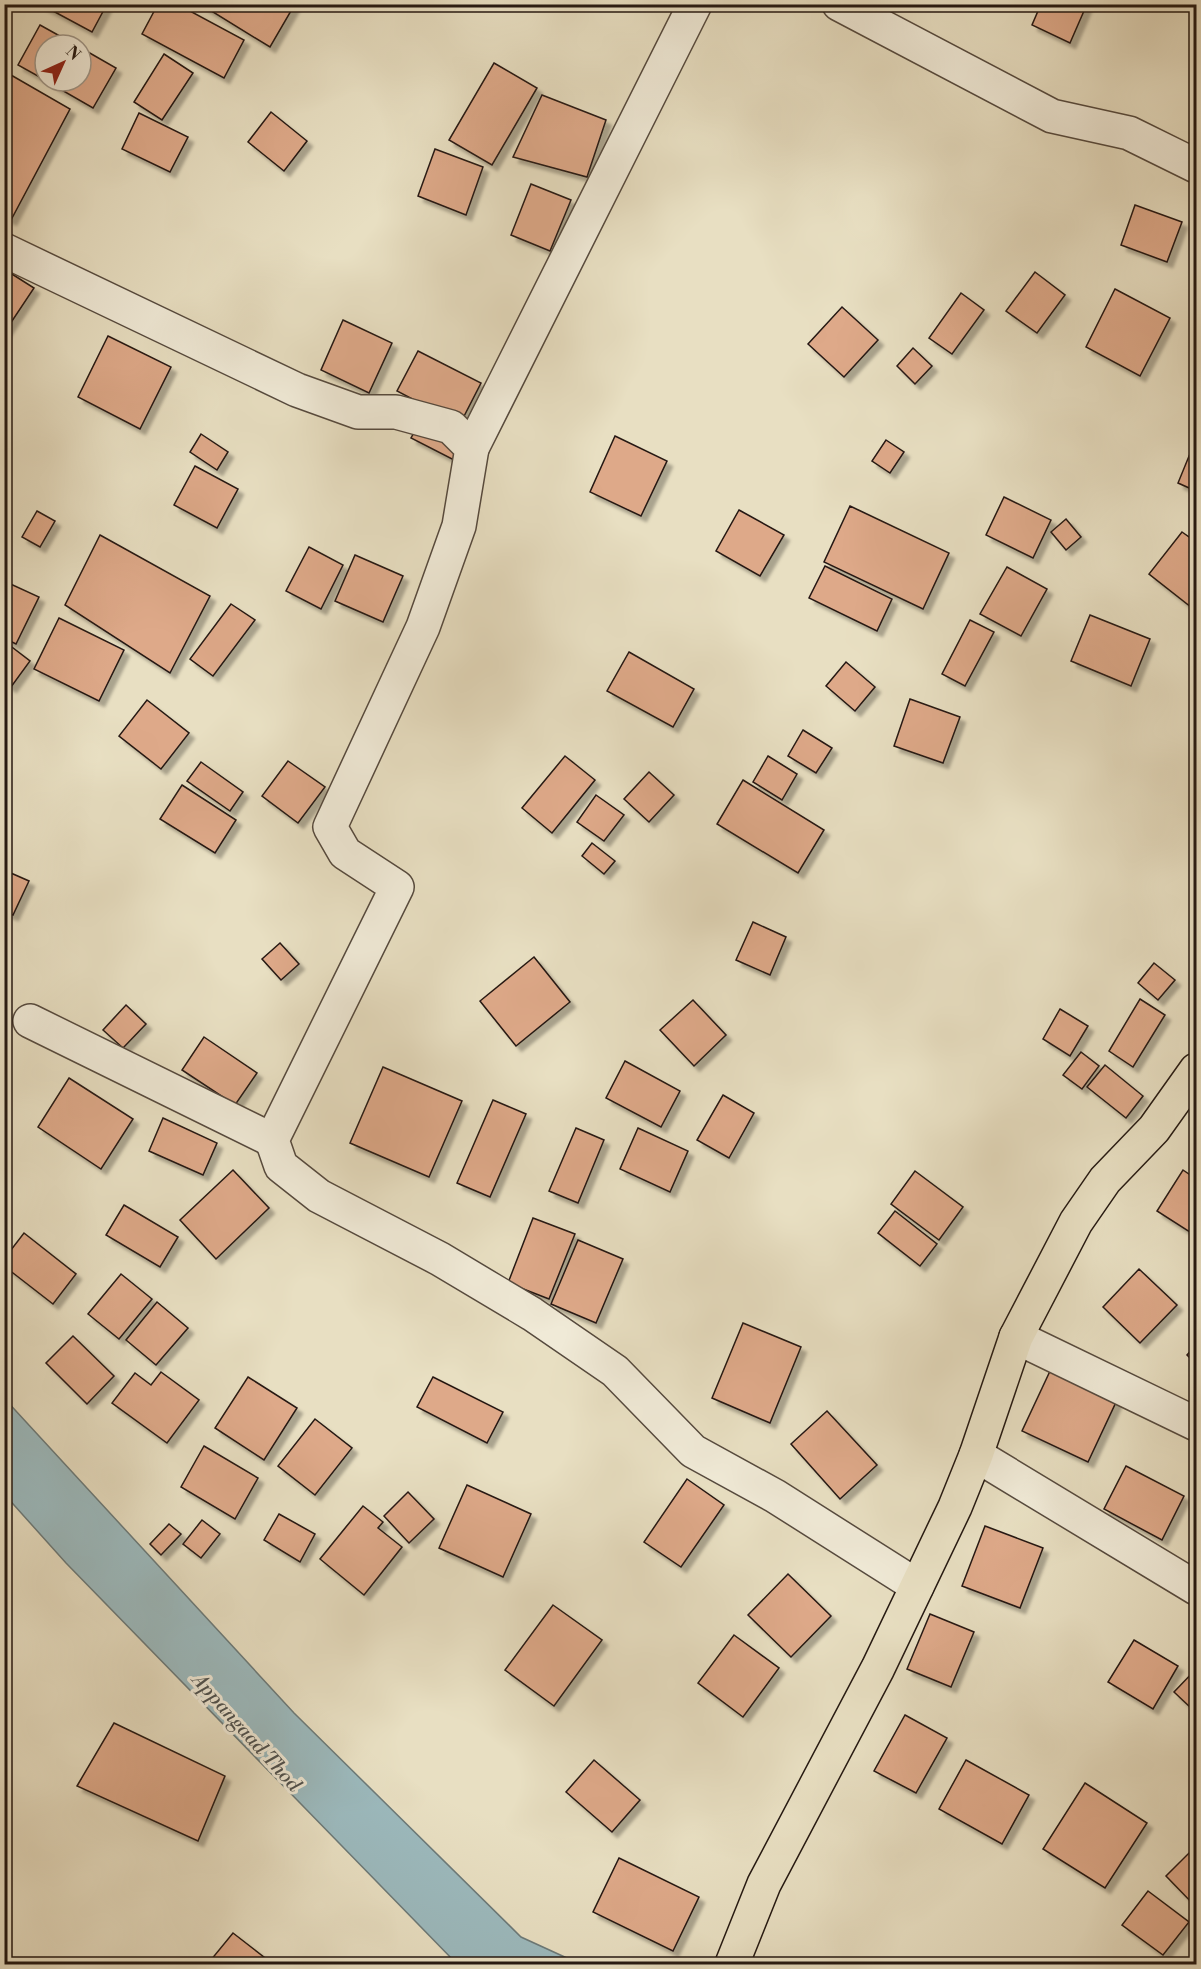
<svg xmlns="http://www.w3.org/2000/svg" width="1201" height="1969" font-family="'Libre Bodoni',serif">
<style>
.water{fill:#9cbabe;stroke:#6c7a79;stroke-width:1.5}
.building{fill:#dea989;stroke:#251912;stroke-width:1.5;filter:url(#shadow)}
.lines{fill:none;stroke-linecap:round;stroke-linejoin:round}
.minor-casing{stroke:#564a3e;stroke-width:36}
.major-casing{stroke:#251912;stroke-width:36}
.minor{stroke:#f0ead7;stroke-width:33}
.major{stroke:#e8dfc2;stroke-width:33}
.labels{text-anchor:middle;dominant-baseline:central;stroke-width:6;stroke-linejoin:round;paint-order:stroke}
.water-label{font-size:20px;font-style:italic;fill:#4f514e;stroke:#f0ead7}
</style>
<defs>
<filter id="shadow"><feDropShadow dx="5.5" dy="5.5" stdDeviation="1.5" flood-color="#0004"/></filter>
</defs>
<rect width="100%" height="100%" fill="#e8dfc2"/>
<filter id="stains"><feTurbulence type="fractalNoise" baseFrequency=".00333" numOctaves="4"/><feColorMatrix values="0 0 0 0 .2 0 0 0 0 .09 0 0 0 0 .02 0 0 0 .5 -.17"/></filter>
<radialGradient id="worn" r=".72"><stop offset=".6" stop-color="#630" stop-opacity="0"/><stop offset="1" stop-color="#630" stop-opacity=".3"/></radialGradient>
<!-- water -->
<polygon class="water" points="4,1398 294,1713 521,1937 580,1964 457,1964 66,1563 5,1495"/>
<!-- building -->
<g class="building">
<polygon points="40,4 107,4 92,32"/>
<polygon points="158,4 177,4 244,40 224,78 142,34"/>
<polygon points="200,4 295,4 270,47"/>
<polygon points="1041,4 1087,4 1070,43 1032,25"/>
<polygon points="40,25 76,45 45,45 45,80 18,65"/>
<polygon points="81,48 116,68 93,108 46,81 81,81"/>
<polygon points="164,54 193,73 162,120 134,102"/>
<polygon points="494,63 537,88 492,165 449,140"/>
<polygon points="4,71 70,109 11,220 4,216"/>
<polygon points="542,95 606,120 587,177 513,157"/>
<polygon points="271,112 307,141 284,171 248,142"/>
<polygon points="139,113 188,137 170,172 122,149"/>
<polygon points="435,149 483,167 466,215 418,196"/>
<polygon points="531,184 571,200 550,251 511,235"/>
<polygon points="1135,205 1182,222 1167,262 1121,245"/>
<polygon points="4,269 34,288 4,333"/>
<polygon points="1035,272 1065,295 1037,333 1006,311"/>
<polygon points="1115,289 1170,318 1140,376 1086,347"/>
<polygon points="961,293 984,310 952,354 929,338"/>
<polygon points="842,307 878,340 844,377 808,344"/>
<polygon points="343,320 392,343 369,393 321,370"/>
<polygon points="108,336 171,367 140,429 78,397"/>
<polygon points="913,348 932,366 915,384 897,366"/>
<polygon points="418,351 481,383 460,424 397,391"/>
<polygon points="420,422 462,442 454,460 411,438"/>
<polygon points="201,434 228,452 217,470 190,452"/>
<polygon points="615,436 667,461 641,516 590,492"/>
<polygon points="1196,439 1196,491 1178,483"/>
<polygon points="886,440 904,452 890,473 872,461"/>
<polygon points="195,466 238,489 217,528 174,505"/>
<polygon points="1004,497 1051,520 1033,558 986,535"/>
<polygon points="850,506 949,553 923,609 824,562"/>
<polygon points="739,510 784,535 760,576 716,551"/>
<polygon points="37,511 55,521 40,547 22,537"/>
<polygon points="1066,519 1081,537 1066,550 1051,532"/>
<polygon points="1182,532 1196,542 1196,611 1149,574"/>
<polygon points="100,535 210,596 170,673 65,605"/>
<polygon points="309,547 343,565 321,609 286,591"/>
<polygon points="355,555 403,576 383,622 335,601"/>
<polygon points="825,566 892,599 877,631 809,598"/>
<polygon points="1007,567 1047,589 1021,636 980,614"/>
<polygon points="4,581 39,597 16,644 4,638"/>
<polygon points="231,604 255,620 213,676 190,659"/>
<polygon points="1090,615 1150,639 1131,686 1071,661"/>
<polygon points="59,618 124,650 99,701 34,669"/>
<polygon points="970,620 994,632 965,686 942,674"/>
<polygon points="4,641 30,661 11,687 4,682"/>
<polygon points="629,652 694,689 673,727 607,691"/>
<polygon points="846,662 875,687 855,711 826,686"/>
<polygon points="910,699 960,717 943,763 894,746"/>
<polygon points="147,700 189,733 161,769 119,736"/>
<polygon points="803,730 832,748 816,773 788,756"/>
<polygon points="565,756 595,780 552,833 522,808"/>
<polygon points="768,756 797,774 782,800 753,782"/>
<polygon points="288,761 325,787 298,823 262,796"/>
<polygon points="201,762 243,792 230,811 187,781"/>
<polygon points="649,772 674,795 649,822 624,799"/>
<polygon points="743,780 824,830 798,873 717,824"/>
<polygon points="182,785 236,820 215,853 160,819"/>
<polygon points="596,795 624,815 604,841 577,822"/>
<polygon points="592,843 615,861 604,874 582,856"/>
<polygon points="4,870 29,881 13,915 4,912"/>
<polygon points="753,922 786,937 770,975 736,960"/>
<polygon points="280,943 299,964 281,980 262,959"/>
<polygon points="534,957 570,1002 516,1046 480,1001"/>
<polygon points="1154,963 1175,980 1158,1000 1138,983"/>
<polygon points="1140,999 1165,1015 1133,1067 1109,1051"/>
<polygon points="693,1000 726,1035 694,1066 660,1030"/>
<polygon points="126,1005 146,1024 123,1048 103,1030"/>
<polygon points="1060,1009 1088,1026 1070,1056 1043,1039"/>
<polygon points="204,1037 257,1073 235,1105 182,1070"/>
<polygon points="1081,1052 1099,1066 1082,1089 1063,1075"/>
<polygon points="625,1061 680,1091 661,1127 606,1098"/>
<polygon points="1105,1065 1143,1096 1126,1118 1087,1087"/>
<polygon points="383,1067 462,1101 429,1177 350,1143"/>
<polygon points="69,1078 133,1119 101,1169 38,1127"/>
<polygon points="723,1095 754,1113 729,1158 697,1140"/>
<polygon points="493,1100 526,1114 490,1197 457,1183"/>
<polygon points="163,1118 217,1143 203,1175 149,1151"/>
<polygon points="576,1128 604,1140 578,1203 549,1191"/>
<polygon points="638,1128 688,1151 670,1192 620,1169"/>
<polygon points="233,1170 269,1208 216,1259 180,1220"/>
<polygon points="1183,1170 1196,1179 1196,1236 1157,1211"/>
<polygon points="915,1171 963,1207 939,1240 891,1204"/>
<polygon points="124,1205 178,1237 160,1267 106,1235"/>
<polygon points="895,1211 937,1244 920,1266 878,1233"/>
<polygon points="533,1218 575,1234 549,1299 508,1283"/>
<polygon points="24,1233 76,1274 53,1304 4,1266 4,1259"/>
<polygon points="578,1240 623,1259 596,1323 551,1304"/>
<polygon points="1139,1269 1177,1305 1140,1343 1103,1307"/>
<polygon points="121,1274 152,1299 119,1339 88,1314"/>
<polygon points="157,1302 188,1328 156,1365 126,1340"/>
<polygon points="743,1323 801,1347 770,1423 712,1398"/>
<polygon points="73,1336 114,1376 87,1404 46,1363"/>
<polygon points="1196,1345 1196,1364 1187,1355"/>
<polygon points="1051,1369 1117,1400 1088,1462 1022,1431"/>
<polygon points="161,1372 199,1400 167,1443 112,1403 135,1373 151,1385"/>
<polygon points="248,1377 297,1408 264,1460 215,1428"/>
<polygon points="433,1377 503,1412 487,1443 417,1407"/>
<polygon points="827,1411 877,1465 840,1499 791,1444"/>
<polygon points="315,1419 352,1448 315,1495 278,1466"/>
<polygon points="204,1446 258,1478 235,1519 181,1487"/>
<polygon points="1126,1466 1184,1496 1162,1540 1104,1509"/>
<polygon points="687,1479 724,1505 681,1567 644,1542"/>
<polygon points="467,1485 531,1514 503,1577 439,1548"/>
<polygon points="408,1492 434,1519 409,1543 384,1516"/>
<polygon points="363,1506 383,1522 378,1528 402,1547 364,1595 320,1559"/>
<polygon points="279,1514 315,1534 300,1562 264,1540"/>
<polygon points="202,1520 220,1534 201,1558 183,1544"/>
<polygon points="169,1524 181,1534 161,1555 150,1544"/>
<polygon points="985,1526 1043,1548 1020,1608 962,1586"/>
<polygon points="788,1574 831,1616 791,1657 748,1615"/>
<polygon points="553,1605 602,1640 554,1706 505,1670"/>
<polygon points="930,1614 974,1632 951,1687 907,1669"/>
<polygon points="734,1635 779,1668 743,1717 698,1683"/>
<polygon points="1134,1640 1178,1666 1153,1709 1108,1682"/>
<polygon points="1196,1669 1196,1702 1191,1708 1174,1692"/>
<polygon points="905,1715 947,1738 916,1793 874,1771"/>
<polygon points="114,1723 225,1776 198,1841 77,1786"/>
<polygon points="594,1760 640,1800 612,1832 566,1792"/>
<polygon points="966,1760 1029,1795 1002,1844 939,1809"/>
<polygon points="1085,1783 1147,1823 1105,1888 1043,1849"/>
<polygon points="1192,1850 1196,1855 1196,1907 1166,1876"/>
<polygon points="619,1858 699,1897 673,1951 593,1912"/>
<polygon points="1148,1891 1189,1922 1163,1955 1122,1925"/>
<polygon points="233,1933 269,1961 266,1964 214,1964 210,1961"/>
</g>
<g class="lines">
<!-- minor casing -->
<g class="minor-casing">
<g id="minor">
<polyline points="839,4 1052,116 1129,133 1196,166"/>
<polyline points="4,250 297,390 358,412 396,412 451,427 472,448 459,526 423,627 330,827 345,853 397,887 272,1140 281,1166 319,1196 440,1259 532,1314 615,1371 693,1451 775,1496 917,1586"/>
<polyline points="472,448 695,4"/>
<polyline points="30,1021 272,1140"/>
<polyline points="1016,1337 1196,1424"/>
<polyline points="976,1455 1196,1588"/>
</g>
</g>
<!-- major casing -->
<g class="major-casing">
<polyline id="major" points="732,1964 764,1884 878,1668 955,1507 976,1455 1016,1337 1076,1222 1105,1180 1154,1129 1196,1070"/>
</g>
<!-- minor -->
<use href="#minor" class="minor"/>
<!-- major -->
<use href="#major" class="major"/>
</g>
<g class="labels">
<!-- water labels -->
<g class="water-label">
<text transform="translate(246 1733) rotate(48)">Appangaad Thod</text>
</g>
</g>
<!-- margin -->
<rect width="1201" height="1969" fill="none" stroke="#e8dfc2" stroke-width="24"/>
<rect x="6" y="6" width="1189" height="1957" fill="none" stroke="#251912" stroke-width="3"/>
<rect x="12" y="12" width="1177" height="1945" fill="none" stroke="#251912" stroke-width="1.5"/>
<!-- north arrow -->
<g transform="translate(63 63) rotate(45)"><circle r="28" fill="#f0ead7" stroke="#9f9688" stroke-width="1.5"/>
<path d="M0-4.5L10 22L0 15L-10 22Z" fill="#8f2418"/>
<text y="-9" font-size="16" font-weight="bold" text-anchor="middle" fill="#251912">N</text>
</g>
<rect width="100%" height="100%" filter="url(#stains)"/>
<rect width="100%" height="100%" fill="url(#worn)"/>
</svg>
